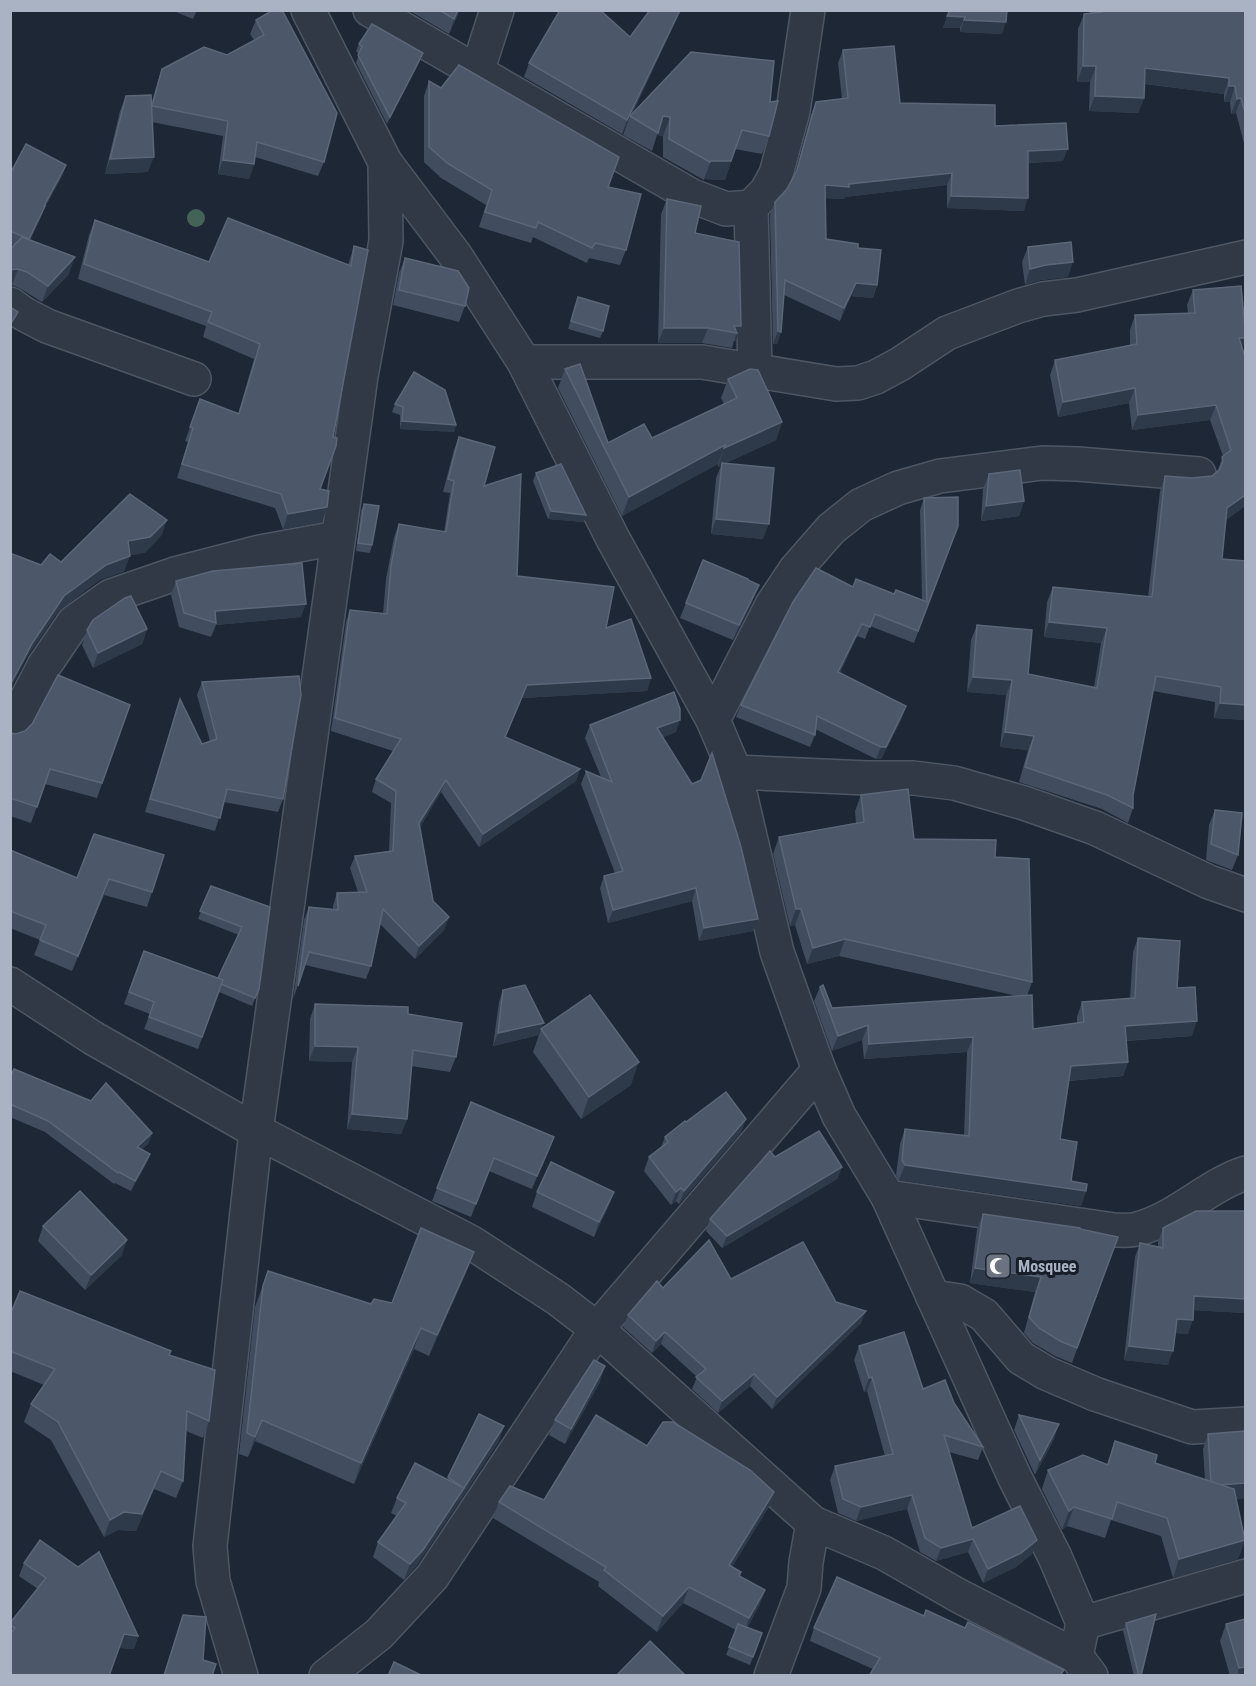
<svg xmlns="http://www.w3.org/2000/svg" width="1256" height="1686" font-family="'Roboto Condensed',sans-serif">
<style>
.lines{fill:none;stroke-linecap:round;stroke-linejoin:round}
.street-casing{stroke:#4e5664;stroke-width:36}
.street{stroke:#313946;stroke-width:33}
.tree{fill:#426355}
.wall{fill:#414d5f}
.shaded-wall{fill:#2e3949}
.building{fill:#4c586a;stroke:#5b6678;stroke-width:1.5}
.labels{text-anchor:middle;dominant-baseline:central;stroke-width:6;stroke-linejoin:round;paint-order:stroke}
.poi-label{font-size:16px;font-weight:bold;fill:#aab3c4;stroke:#171e2a;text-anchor:start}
</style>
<rect width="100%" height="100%" fill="#1d2735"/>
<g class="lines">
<!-- street casing -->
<g class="street-casing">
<g id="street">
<polyline points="308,10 385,162 455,255 524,362 613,539 713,720 735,772 777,952 819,1070 839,1116 888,1197 1015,1478 1055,1557 1083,1623 1076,1656"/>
<polyline points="370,10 692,196 726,209 751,207 766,192 776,174 793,111 808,10"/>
<polyline points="477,72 497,10"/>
<polyline points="751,207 755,371"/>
<polyline points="10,304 24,314 47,326 194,379"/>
<polyline points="524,362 702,362 836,384 858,383 876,377 900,364 947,333 1018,306 1043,299 1077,295 1246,257"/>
<polyline points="713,720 772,605 796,569 831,529 861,505 898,488 940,476 1042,463 1078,464 1199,474"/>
<polyline points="10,731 44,666 74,622 111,596 175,574 260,552 337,538"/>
<polyline points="735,772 867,778 913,778 954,783 1024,803 1095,828 1209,882 1246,895"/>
<polyline points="10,984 93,1038 256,1131 472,1243 558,1299 597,1329 813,1523 884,1553 959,1596 1076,1656 1091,1676"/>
<path d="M888,1197L1114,1230C1121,1230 1130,1231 1137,1229C1175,1220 1208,1185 1246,1173"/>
<polyline points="933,1297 960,1301 984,1315 1021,1358 1046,1373 1095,1394 1192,1427 1246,1424"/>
<polyline points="1083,1623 1246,1576"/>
<polyline points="241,1676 213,1581 210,1546 256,1131 361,376 386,241 385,162"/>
<polyline points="326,1676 379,1634 432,1577 597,1329 819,1070"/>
<polyline points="771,1676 804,1588 806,1562 813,1523"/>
</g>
</g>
<!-- street -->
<use href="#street" class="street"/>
</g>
<!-- trees -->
<circle class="tree" cx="196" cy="218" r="9"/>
<!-- wall -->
<g class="wall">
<polygon points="171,10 197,10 193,19"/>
<polygon points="273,10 324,162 318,176 255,157 254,164 249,179 218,174 223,136 152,122 148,172 105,174 120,111 126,96 151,105 157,84 162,69 227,55 254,40 250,34 256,20"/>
<polygon points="408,10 460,10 449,34"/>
<polygon points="650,10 681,10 631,116 770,102 769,136 762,154 735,149 725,180 704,179 704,180 663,157 663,136 657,135 652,151 623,135 629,119 622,134 524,77 529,63 630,37"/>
<polygon points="950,10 1002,34 960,32 960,28 943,28"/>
<polygon points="1089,10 1245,10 1245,147 1236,113 1231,114 1230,102 1224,102 1224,94 1144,84 1144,98 1138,113 1089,111 1090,82 1077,82 1078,29 1084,14 1090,13"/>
<polygon points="359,44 420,61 387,124 356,63 359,54 356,51"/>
<polygon points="843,50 900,103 995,126 1063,161 1028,163 1024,211 947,208 947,185 845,197 844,199 825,198 826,239 858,248 877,285 873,298 851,296 840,321 784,295 781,332 777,344 773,344 770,215 775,202 787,189 795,174 811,115 816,102 842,99 838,63"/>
<polygon points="429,81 608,187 626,250 620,265 589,258 587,263 533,237 531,243 479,227 486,205 441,178 424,162 424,96"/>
<polygon points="66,165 62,176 44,209 41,217 30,240 69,274 42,302 21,289 12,285 10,286 10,249 14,245 10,244 10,174"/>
<polygon points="667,199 695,233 741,326 736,341 734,341 732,348 702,343 658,343 661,214"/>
<polygon points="95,220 209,262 348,265 354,246 320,489 322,522 283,529 275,508 177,478 188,442 185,441 200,399 238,414 254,359 203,337 206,326 78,279 89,235"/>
<polygon points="1028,247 1068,277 1041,280 1025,285 1022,262"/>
<polygon points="405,258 465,306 459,322 393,305 399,273"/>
<polygon points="1193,290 1242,348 1245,357 1245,506 1226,520 1222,559 1245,561 1245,720 1214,718 1215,702 1153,691 1133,795 1133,808 1128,823 1102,809 1019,782 1028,750 1000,747 1006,695 967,692 971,640 977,625 1028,674 1094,687 1101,643 1044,637 1047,602 1053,587 1148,597 1160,491 1165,476 1192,478 1212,476 1217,472 1223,456 1210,420 1132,430 1129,403 1058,417 1050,375 1055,360 1130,345 1130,330 1135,315 1188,313 1187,305"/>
<polygon points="578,297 603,331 600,338 568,329"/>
<polygon points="565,369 608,443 652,438 724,404 721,398 728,379 782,422 776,440 726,463 763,539 711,534 716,478 721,466 718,467 718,464 622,516 558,388"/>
<polygon points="395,404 456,425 454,432 400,429 400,415 392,412"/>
<polygon points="459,437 484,486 517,576 606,628 651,678 647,691 522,698 505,738 580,769 576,781 479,847 441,792 420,827 433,901 449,917 444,930 415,959 380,924 371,966 366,979 305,965 293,999 304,920 309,907 333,909 333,906 337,893 358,892 350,868 355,856 389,851 391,803 372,792 376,779 393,751 331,731 346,622 350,610 383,614 386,579 394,537 399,524 444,532 450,493 443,492 454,450"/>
<polygon points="536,473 584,522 548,519 533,481"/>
<polygon points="989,474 1024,501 1019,516 981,521 983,489"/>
<polygon points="924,498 958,526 914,643 870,626 865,639 857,636 840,673 902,718 881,759 876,759 815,729 815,735 810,747 736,717 741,705 853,587 922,600 920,510"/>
<polygon points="364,504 372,545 370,553 356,551 361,511"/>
<polygon points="748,580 753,600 733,640 680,618 686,603"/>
<polygon points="176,581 301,617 216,625 211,637 179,627 171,595"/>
<polygon points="147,629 142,644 93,668 82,645 87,630"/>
<polygon points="202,682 283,799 278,812 224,802 215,831 145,812 180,699 202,744 210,741 197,695"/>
<polygon points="130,705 97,798 45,784 31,823 10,816 10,733 16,734"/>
<polygon points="590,725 676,732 663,737 753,931 699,941 692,901 608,923 600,888 604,876 615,873 581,784 586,771 601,777 585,738"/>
<polygon points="861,795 914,839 995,857 1032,982 1027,996 1033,1029 1077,1023 1077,1017 1082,1002 1130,998 1133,952 1138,938 1177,988 1192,1036 1126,1041 1128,1062 1123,1076 1069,1081 1060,1139 1071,1181 1086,1191 1081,1206 899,1180 896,1175 900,1144 905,1129 964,1135 967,1052 864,1059 862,1040 832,1051 814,1001 820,987 832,1008 1017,996 839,956 807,964 795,925 790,926 773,854 779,837 856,823 855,811"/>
<polygon points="1215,810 1238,855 1232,870 1206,860 1209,825"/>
<polygon points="94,834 152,892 147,907 104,895 72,971 34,955 40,940 10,928 10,850 77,878"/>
<polygon points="211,886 270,907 259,989 252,1006 219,992 198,1049 144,1029 150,1014 124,1004 144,951 218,978 239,935 198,919"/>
<polygon points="503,990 542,1029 631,1085 581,1119 533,1052 539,1035 493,1046 499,1002"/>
<polygon points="315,1004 408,1014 456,1057 450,1072 411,1066 407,1119 401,1134 347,1129 352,1062 309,1061 310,1019"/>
<polygon points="10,1078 152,1133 148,1144 142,1149 150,1154 146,1164 131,1191 115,1183 114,1184 45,1132 10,1117"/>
<polygon points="471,1102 554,1137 532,1189 489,1171 471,1217 432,1201"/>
<polygon points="746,1119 741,1132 679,1204 676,1201 671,1205 644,1171 649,1157 661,1147 665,1137 686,1122"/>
<polygon points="775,1157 842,1167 837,1179 722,1248 706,1231 710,1219"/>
<polygon points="537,1192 614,1192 608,1207 594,1237 532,1207"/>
<polygon points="983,1214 1080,1229 1118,1237 1072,1363 1055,1356 1033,1343 1024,1333 1035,1292 970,1283 977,1229"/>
<polygon points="43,1226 122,1255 85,1290 38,1241"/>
<polygon points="1163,1228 1245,1313 1193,1310 1188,1334 1176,1333 1168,1365 1124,1360 1135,1257 1140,1243 1158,1247 1158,1242"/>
<polygon points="474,1252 466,1273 429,1356 414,1349 354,1484 255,1441 248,1457 239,1454 255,1307 268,1271 371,1304 392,1303"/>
<polygon points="731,1279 836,1302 861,1323 772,1409 750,1386 718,1413 692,1389 697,1377 661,1344 652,1353 623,1327 628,1315 663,1288"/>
<polygon points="10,1315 169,1355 209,1421 203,1438 186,1431 183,1481 176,1498 154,1489 136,1531 118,1530 104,1537 51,1440 24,1422 31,1404 44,1385 10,1371"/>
<polygon points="859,1346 923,1389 954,1403 983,1447 978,1460 949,1452 972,1528 1037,1540 1032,1554 1016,1567 983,1583 968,1552 936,1561 920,1552 907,1509 856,1521 838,1513 830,1480 835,1466 885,1456 867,1391 864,1392 854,1360"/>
<polygon points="600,1382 565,1444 549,1435 555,1420"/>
<polygon points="479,1414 499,1441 417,1565 404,1580 373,1557 378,1542 397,1516 391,1513 397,1498 447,1480"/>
<polygon points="1019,1415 1054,1439 1035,1475 1014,1430"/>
<polygon points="1245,1431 1245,1498 1236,1499 1245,1540 1238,1559 1173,1578 1161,1536 1111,1520 1105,1538 1067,1526 1062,1530 1042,1489 1048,1470 1107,1464 1115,1441 1155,1463 1205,1480 1203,1449 1208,1434"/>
<polygon points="647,1446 774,1492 768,1508 732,1567 741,1572 740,1576 765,1590 759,1606 747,1627 762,1633 750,1665 726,1655 736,1630 683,1603 657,1632 598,1586 599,1582 493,1518 499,1502 544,1500"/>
<polygon points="24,1563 138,1636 134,1649 119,1648 10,1676 10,1623 38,1589 19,1576"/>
<polygon points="183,1615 203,1660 212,1676 163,1676"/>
<polygon points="924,1616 965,1628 1064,1670 1062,1676 869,1676 873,1669 810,1641 814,1628"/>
<polygon points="1126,1623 1141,1676 1134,1676 1123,1631"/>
<polygon points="1226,1624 1245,1676 1230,1676 1220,1641"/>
</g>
<!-- shaded-wall -->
<g class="shaded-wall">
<polygon points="458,10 460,10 449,34 454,19"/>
<polygon points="680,10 681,10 622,134 627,120"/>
<polygon points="947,16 965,17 960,28 943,28"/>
<polygon points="964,20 1006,22 1002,34 960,32"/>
<polygon points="423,53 420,61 387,124 390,117"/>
<polygon points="1083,66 1096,66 1090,82 1077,82"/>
<polygon points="1145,68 1229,78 1224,94 1139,83"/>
<polygon points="1229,86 1235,86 1230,102 1224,102"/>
<polygon points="1095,96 1144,98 1138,113 1089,111"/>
<polygon points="1241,98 1236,113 1231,114 1237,99"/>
<polygon points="663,116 670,117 663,136 657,135"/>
<polygon points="1068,149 1063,161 1023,163 1028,151"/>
<polygon points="154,157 148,172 105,174 110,159"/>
<polygon points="223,160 254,164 249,179 218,174"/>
<polygon points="711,161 731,161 725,180 704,179"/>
<polygon points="66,165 62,176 44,209 41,217 25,251 44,206"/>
<polygon points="952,173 947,185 845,197 844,199 820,198 825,185 849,184"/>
<polygon points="951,196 1028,198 1024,211 947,208"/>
<polygon points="75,257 69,274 42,302 48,286"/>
<polygon points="1073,262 1068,277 1041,280 1025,285 1030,269 1046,265"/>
<polygon points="18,269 12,285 10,286 10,270"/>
<polygon points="856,283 877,285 873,298 851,296 840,321 844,308"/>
<polygon points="18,312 10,330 10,325"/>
<polygon points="734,326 741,326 736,341 734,341 737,333"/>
<polygon points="664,328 708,328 702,343 658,343"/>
<polygon points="778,331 781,332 777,344 773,344"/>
<polygon points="1239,338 1245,338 1245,340 1241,352"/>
<polygon points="1135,388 1129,403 1058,417 1063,402"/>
<polygon points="1216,405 1210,420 1132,430 1138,415"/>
<polygon points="402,421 456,425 454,432 400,429"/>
<polygon points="782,422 776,440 722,465 722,463 721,466 718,467 724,448"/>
<polygon points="725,445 718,464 622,516 629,497"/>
<polygon points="1245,495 1245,506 1222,523 1227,508"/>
<polygon points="1024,501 1019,516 981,521 986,506"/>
<polygon points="327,507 322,522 283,529 288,514"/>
<polygon points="551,511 586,515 584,522 548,519"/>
<polygon points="716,519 769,524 763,539 711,534"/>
<polygon points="167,520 162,535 145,553 122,557 128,541"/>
<polygon points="130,556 124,572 100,580 59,611 27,657 10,690 10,685 33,642 64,596 106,565"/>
<polygon points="759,585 753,600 733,640 739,625"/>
<polygon points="306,604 301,617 216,625 215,611"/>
<polygon points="1049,622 1107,628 1101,643 1044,637"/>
<polygon points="862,624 857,636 834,685 838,672"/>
<polygon points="147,629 142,644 93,668 98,653"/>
<polygon points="973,677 1012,680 1006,695 967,692"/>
<polygon points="651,678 647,691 522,698 500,750 527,685"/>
<polygon points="1220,703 1245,705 1245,720 1214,718"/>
<polygon points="906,706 902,718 881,759 876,759 881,747"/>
<polygon points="680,720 676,732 653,741 657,728"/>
<polygon points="1005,732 1034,736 1028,750 1000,747"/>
<polygon points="580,769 576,781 479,847 483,834"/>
<polygon points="446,780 441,792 415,836 419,823"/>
<polygon points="109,879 104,895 72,971 78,956"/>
<polygon points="696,888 692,901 608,923 613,910"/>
<polygon points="796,909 801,909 795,925 790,926"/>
<polygon points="449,917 444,930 415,959 419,946"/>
<polygon points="758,919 753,931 699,941 704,928"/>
<polygon points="845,939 839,956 807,964 813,948"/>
<polygon points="1197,1021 1192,1036 1120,1041 1125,1026"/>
<polygon points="544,1023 539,1035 493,1046 498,1033"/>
<polygon points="868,1025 862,1040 832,1051 838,1036"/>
<polygon points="973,1037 967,1052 864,1059 869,1044"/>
<polygon points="315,1046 358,1047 352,1062 309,1061"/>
<polygon points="639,1062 631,1085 581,1119 589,1097"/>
<polygon points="1128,1062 1123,1076 1065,1081 1071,1066"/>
<polygon points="352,1114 407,1119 401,1134 347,1129"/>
<polygon points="746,1119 741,1132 679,1204 684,1191"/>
<polygon points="152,1133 148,1144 133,1157 137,1147"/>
<polygon points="554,1137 549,1151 532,1189 537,1176"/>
<polygon points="150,1154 146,1164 131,1191 135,1181"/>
<polygon points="905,1165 1086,1191 1081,1206 899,1180"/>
<polygon points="842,1167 837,1179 722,1248 727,1236"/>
<polygon points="681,1188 676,1201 671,1205 676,1192"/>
<polygon points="614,1192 608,1207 594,1237 599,1222"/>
<polygon points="127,1240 122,1255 85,1290 91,1275"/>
<polygon points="474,1252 466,1273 429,1356 437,1335"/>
<polygon points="975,1268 1041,1277 1035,1292 970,1283"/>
<polygon points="1194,1296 1245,1299 1245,1313 1189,1310"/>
<polygon points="866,1311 861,1323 772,1409 777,1397"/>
<polygon points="1177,1319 1193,1320 1188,1334 1172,1333"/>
<polygon points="421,1328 414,1349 354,1484 361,1463"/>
<polygon points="665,1332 661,1344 652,1353 656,1341"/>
<polygon points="1129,1346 1173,1351 1168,1365 1124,1360"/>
<polygon points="605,1366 600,1382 565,1444 571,1429"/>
<polygon points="754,1374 750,1386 718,1413 722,1401"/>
<polygon points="872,1377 867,1391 864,1392 869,1378"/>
<polygon points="262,1420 255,1441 248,1457 255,1437"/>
<polygon points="1059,1424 1054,1439 1035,1475 1040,1460"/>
<polygon points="504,1426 499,1441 459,1503 464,1488"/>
<polygon points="161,1471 154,1489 136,1531 118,1530 104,1537 110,1520"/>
<polygon points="1245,1483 1245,1498 1206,1501 1212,1485"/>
<polygon points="464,1488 458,1504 417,1565 404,1580 410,1564"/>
<polygon points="774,1492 768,1508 723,1582 729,1565"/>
<polygon points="912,1495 907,1509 856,1521 861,1507"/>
<polygon points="1074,1507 1067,1526 1062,1530 1069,1511"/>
<polygon points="973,1539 968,1552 936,1561 941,1548"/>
<polygon points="1037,1540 1032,1554 1016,1567 983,1583 988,1569"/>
<polygon points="1245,1540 1238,1559 1173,1578 1179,1559"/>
<polygon points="689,1587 683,1603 657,1632 663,1616"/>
<polygon points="765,1590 759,1606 744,1635 749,1618"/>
<polygon points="124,1634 138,1636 134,1649 119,1648"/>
<polygon points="1245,1667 1245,1676 1237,1676 1239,1668"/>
</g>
<!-- building -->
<g class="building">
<polygon points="273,10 282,10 337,113 324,162 257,142 254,164 223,160 228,121 152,106 162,69 204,47 227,55 264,35 256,20"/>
<polygon points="439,10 458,10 454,19"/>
<polygon points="560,10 600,10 630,37 650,10 680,10 627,120 529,63"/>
<polygon points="950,10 1007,10 1006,22 964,20 965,17 947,16"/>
<polygon points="1102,10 1245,10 1245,112 1241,98 1237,99 1235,86 1229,86 1229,78 1145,68 1144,98 1095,96 1096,66 1083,66 1084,14 1102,12"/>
<polygon points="372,24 423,53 390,117 358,55 362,47 359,44"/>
<polygon points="894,46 900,103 995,105 995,126 1066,123 1068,149 1028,151 1028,198 951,196 952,173 849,184 849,187 825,185 826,239 858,244 858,248 881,250 877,285 856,283 844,308 785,280 781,332 778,331 775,202 787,189 797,170 816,102 848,98 843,50"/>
<polygon points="691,52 774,61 770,102 778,101 769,136 742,130 731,161 711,161 710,162 669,139 670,117 663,116 658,133 630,116"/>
<polygon points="459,65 619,157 608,187 641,194 626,250 595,243 592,248 538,222 536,228 485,212 492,190 447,163 429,147 429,81 441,88"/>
<polygon points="151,95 154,157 110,159 126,96"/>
<polygon points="26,144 66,165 44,206 45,206 29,239 10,231 10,174"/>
<polygon points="667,199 701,206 695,233 739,242 741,326 734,326 737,333 708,328 664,328"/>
<polygon points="228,218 351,266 354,246 368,250 333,437 337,438 336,446 320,489 329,491 327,507 288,514 281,494 182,464 193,428 190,427 200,399 239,414 260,344 208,322 212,312 84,264 95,220 209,262"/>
<polygon points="22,237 75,257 48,286 27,272 18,269 10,270 10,249"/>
<polygon points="1071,242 1073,262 1046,265 1030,269 1028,247"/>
<polygon points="405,258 458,271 469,288 465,306 399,290"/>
<polygon points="1241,286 1245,328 1245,338 1239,338 1245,357 1245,495 1227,508 1222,559 1245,561 1245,705 1220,703 1221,687 1156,676 1133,795 1133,808 1107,795 1025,767 1034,736 1005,732 1012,680 973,677 977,625 1032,630 1028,674 1097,688 1107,628 1049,622 1053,587 1152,597 1165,476 1192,478 1212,476 1220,469 1223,461 1222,457 1231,450 1216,405 1138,415 1135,388 1063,402 1055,360 1137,344 1135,315 1195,313 1193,290"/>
<polygon points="578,297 609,306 603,331 571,321"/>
<polygon points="10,307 18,312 10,325"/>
<polygon points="580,364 608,443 644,424 652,438 737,398 728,379 750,369 758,370 782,422 724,448 725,445 629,497 565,369"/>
<polygon points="414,372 445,390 456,425 402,421 403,407 395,404"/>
<polygon points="459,437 495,447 484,486 521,474 517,576 614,587 606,628 631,619 651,678 527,685 505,737 580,769 483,834 446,780 419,823 433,901 449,917 419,946 383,909 371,966 309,952 298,986 309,907 338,910 337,893 367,892 355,856 393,851 396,791 376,779 401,739 335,718 350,610 387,614 391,566 399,524 446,532 454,481 448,479"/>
<polygon points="722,463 774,468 769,524 716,519"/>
<polygon points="561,464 586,515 551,511 536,473"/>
<polygon points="1020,470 1024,501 986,506 989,474"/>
<polygon points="130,494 167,520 150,537 128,541 130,556 106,565 64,596 33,642 10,685 10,553 41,565 50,554 61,562"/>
<polygon points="958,497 958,526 918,631 875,614 870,627 862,624 838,672 906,706 886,747 881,747 817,716 815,735 741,705 793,602 816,568 853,587 856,579 894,594 896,590 927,602 924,498"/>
<polygon points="364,504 379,506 372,545 358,543"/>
<polygon points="703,560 748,579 748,580 759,585 739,625 686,603"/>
<polygon points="302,563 306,604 215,611 216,623 184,613 176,581 213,571"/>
<polygon points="131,596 147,629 98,653 87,630 93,620 125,598"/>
<polygon points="58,675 130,705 102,783 50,769 37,807 10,798 10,733 16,734 25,731 32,724"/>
<polygon points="299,676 301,695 283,799 227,789 220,818 150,799 180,699 202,744 217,739 202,682"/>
<polygon points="674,692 680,709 680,720 657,728 692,784 701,780 712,753 741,847 758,919 704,928 696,888 613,910 604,876 623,871 586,771 612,782 590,725"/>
<polygon points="908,789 914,839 996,840 995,857 1029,859 1032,982 845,939 813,948 801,909 796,909 779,837 864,822 861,795"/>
<polygon points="1215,810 1242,813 1238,855 1211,844"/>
<polygon points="94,834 164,855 152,892 109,879 78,956 40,940 46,925 10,911 10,850 77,878"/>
<polygon points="211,886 270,907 259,989 255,998 221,984 223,980 218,978 242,927 200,911"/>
<polygon points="1138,938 1180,941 1177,988 1195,987 1197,1021 1125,1026 1128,1062 1071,1066 1060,1139 1077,1142 1071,1181 1087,1184 1086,1191 905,1165 902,1160 905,1129 969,1136 973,1037 869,1044 868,1025 838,1036 820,987 823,985 832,1008 1032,995 1033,1029 1084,1022 1082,1002 1135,998"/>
<polygon points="144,951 223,980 202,1037 149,1017 154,1002 129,992"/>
<polygon points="525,985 544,1023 498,1033 503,990"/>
<polygon points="590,995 639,1062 589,1097 541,1029"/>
<polygon points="315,1004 408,1007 408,1014 462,1023 456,1057 413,1050 407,1119 352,1114 358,1047 315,1046"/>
<polygon points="14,1069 91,1101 106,1083 152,1133 137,1147 150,1154 135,1181 119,1172 118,1173 48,1121 10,1104 10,1078"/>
<polygon points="726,1092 746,1119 684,1191 681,1188 676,1192 649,1157 668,1142 665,1137 685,1121 686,1122"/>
<polygon points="471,1102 554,1137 537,1176 494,1158 476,1204 437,1188"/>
<polygon points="819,1131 842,1167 727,1236 710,1219 770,1151 775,1157"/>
<polygon points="551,1162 614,1192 599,1222 537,1192"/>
<polygon points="80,1191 127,1240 91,1275 43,1226"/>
<polygon points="1196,1211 1245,1211 1245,1299 1194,1296 1193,1320 1177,1319 1173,1351 1129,1346 1140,1243 1163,1248 1163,1228"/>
<polygon points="983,1214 1080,1228 1080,1229 1118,1237 1077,1348 1060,1341 1039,1328 1029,1317 1041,1277 975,1268"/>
<polygon points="421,1228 474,1252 437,1335 421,1328 361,1463 262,1420 255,1437 247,1433 263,1286 268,1271 371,1304 374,1299 392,1303"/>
<polygon points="709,1240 731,1279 803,1242 836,1302 866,1311 777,1397 754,1374 722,1401 696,1377 706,1369 665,1332 656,1341 628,1315 657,1281 663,1288"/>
<polygon points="20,1291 171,1351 169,1355 215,1370 209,1421 187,1411 183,1481 161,1471 142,1514 124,1512 110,1520 58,1422 31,1404 55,1369 10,1351 10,1315"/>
<polygon points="904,1332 923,1389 945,1380 954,1403 983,1447 944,1435 972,1528 1020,1506 1037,1540 1021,1553 988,1569 973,1539 941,1548 925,1538 912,1495 861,1507 843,1499 835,1466 893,1454 872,1377 869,1378 859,1346"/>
<polygon points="594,1360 605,1366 571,1429 555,1420"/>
<polygon points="479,1414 504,1426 464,1488 448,1477"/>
<polygon points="596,1415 647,1446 663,1422 673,1422 750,1470 774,1492 729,1565 741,1572 739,1576 765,1590 749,1618 689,1587 663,1616 604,1570 606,1567 499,1502 510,1486 544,1500"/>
<polygon points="1019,1415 1059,1424 1040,1460"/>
<polygon points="1245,1431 1245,1483 1220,1485 1211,1482 1208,1434"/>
<polygon points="1115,1441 1157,1455 1155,1463 1234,1489 1245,1540 1179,1559 1167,1518 1117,1502 1112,1519 1074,1507 1069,1511 1048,1470 1083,1455 1108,1465"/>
<polygon points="415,1463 464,1488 423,1550 410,1564 378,1542 406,1503 397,1498"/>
<polygon points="40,1540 78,1567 99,1552 138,1636 124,1634 109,1676 10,1676 10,1634 15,1628 10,1625 10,1623 46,1578 24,1563"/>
<polygon points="837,1577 924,1616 926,1610 965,1628 968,1622 1064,1670 1059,1676 869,1676 880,1658 814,1628"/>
<polygon points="1156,1614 1141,1676 1139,1676 1126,1623"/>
<polygon points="183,1615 206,1617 203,1660 216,1664 212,1676 164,1676"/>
<polygon points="1245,1619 1245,1667 1239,1668 1226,1624"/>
<polygon points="738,1624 762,1633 753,1657 729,1647"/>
<polygon points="650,1641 686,1676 616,1676"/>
<polygon points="394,1662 423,1676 388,1676"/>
</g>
<!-- icons -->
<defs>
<g id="mosque-square" transform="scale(1.35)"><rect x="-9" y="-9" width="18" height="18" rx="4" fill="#6b7280" stroke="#171e2a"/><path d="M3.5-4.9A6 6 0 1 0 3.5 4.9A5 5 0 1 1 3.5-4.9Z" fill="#fff"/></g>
</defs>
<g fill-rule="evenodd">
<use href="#mosque-square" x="998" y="1266"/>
</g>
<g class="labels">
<!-- poi labels -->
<g class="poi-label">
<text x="1018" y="1266">Mosquee</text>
</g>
</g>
<!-- border -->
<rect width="1256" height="1686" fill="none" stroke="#aab3c4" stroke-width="24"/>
</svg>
